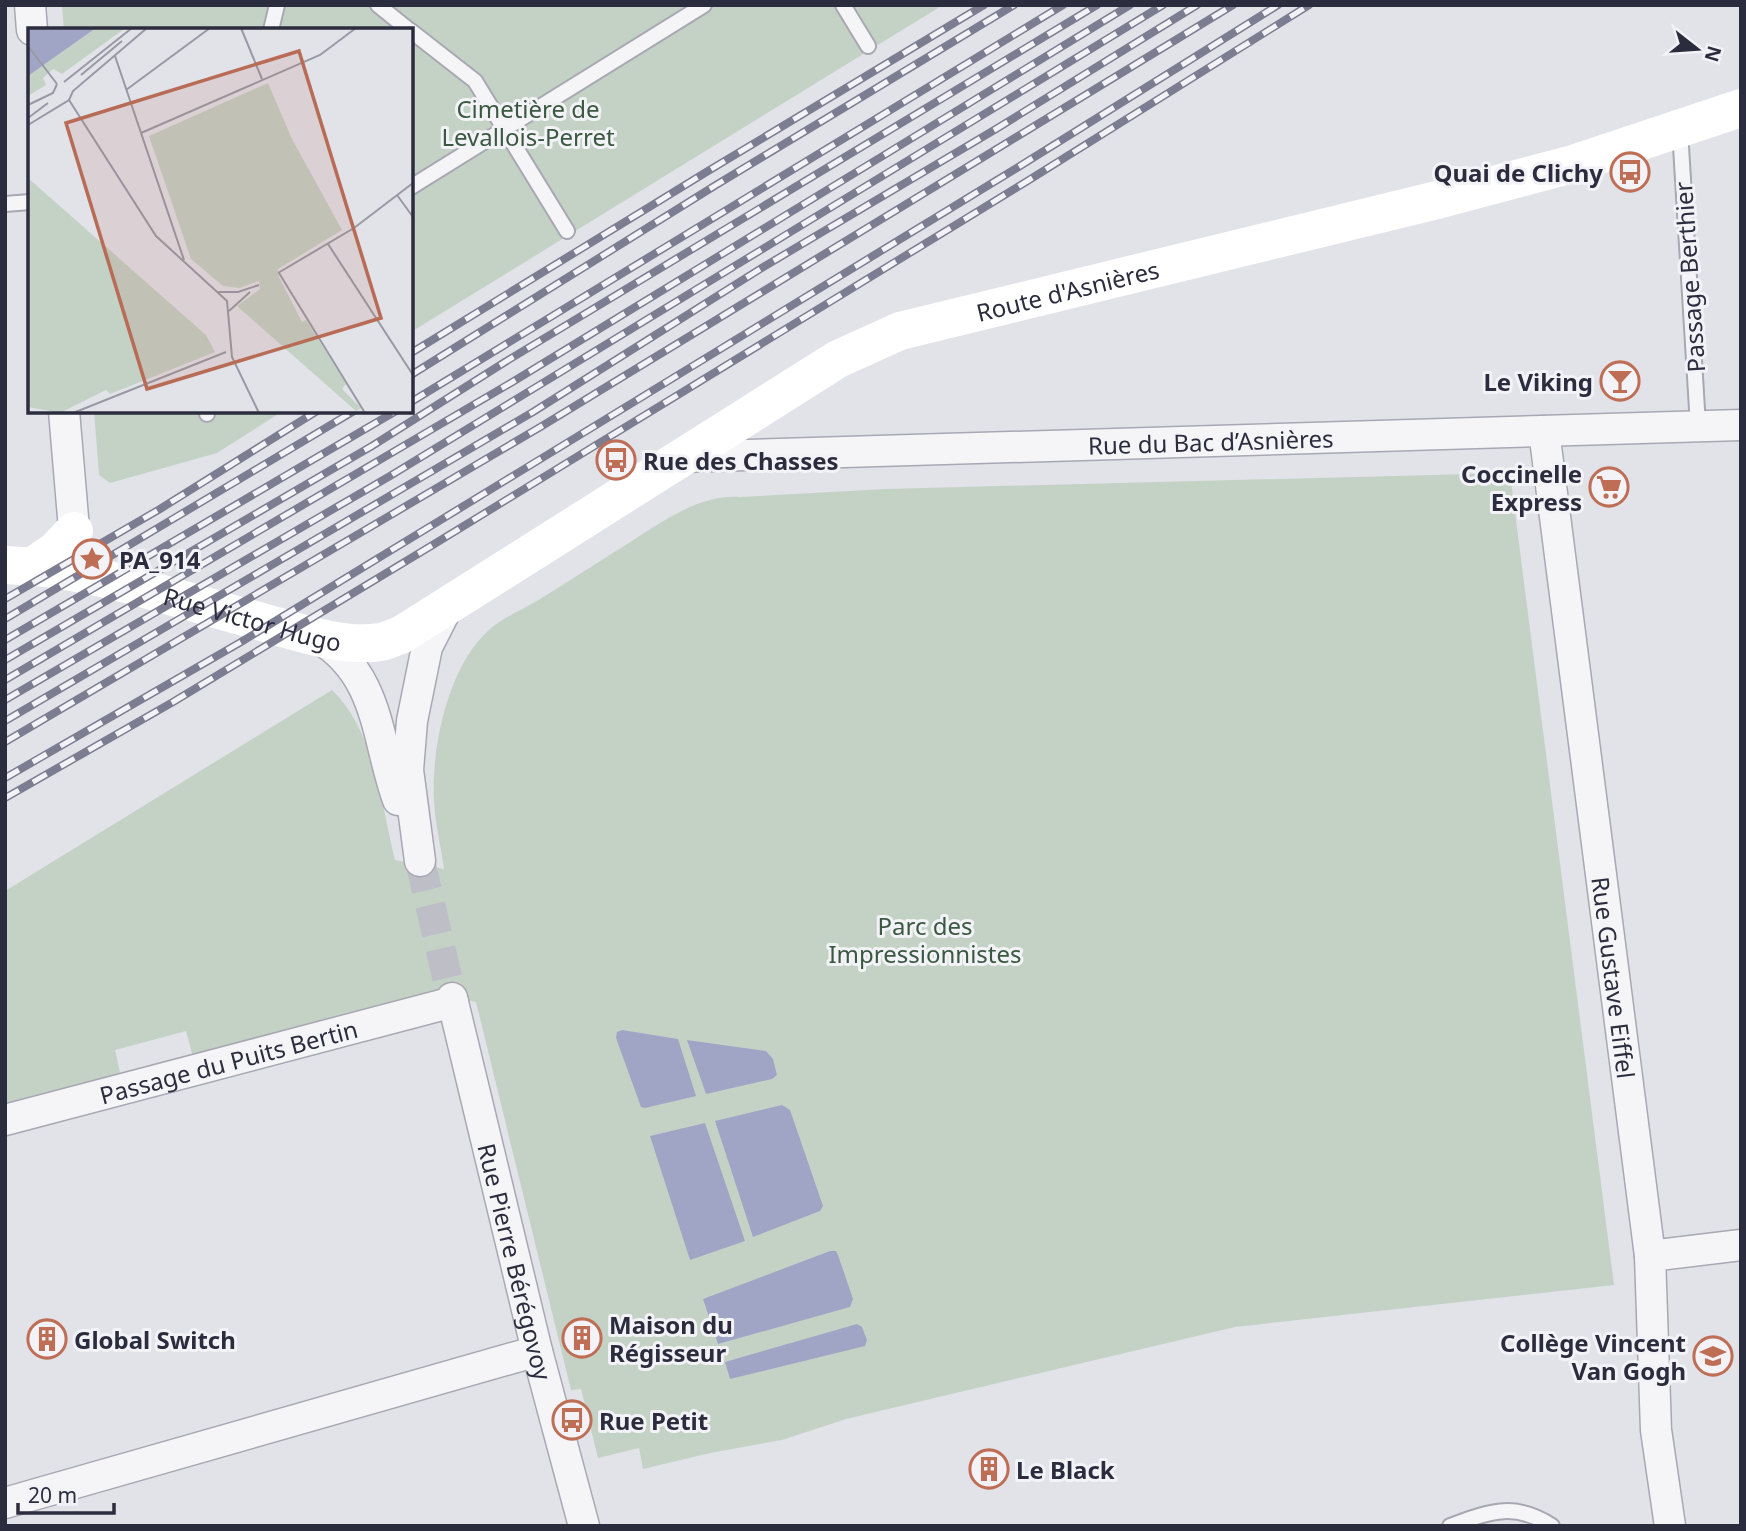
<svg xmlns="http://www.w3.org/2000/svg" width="1746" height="1531" font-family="'Noto Sans',sans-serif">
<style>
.green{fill:#c4d2c6}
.water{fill:#a1a5c5}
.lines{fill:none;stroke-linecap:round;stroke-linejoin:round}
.minor-tunnel{stroke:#bebec7;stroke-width:30;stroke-dasharray:30 15;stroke-linecap:butt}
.service-casing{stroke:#a8a8b3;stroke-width:18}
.minor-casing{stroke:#a8a8b3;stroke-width:33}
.service{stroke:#f5f5f8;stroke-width:14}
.minor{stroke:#f5f5f8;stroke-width:30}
.secondary{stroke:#fff;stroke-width:38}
.rail-casing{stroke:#7d7d91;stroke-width:8}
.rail{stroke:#f2f2f7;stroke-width:5;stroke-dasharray:16;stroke-linecap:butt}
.labels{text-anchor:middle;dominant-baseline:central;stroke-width:6;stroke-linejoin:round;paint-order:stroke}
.park-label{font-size:24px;fill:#3b5941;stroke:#f2f2f7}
.poi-label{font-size:24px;font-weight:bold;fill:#2c2c3f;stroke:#f2f2f7;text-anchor:start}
.street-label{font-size:24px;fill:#2c2c3f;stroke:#f2f2f7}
.inset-road{fill:none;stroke:#9999a5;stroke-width:2}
.view{fill:#b86b55;fill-opacity:0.15;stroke:#b86b55;stroke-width:3.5}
.inset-edge{fill:none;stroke:#2c2c3f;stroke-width:3.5}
</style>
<rect width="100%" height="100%" fill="#e2e2e9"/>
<!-- green -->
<g class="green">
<polygon points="62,5 943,5 411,332 411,30 64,30"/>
<polygon points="94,411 283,411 217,453 110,483 99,475"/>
<path d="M1510,473L1614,1285L1235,1327L846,1419L782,1440L710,1453L643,1469L639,1448L598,1458L581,1389L571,1390L476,1002L428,993L193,1057L186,1031L115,1050L121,1077L5,1109V891L332,690C375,731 381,804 395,860L444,869C441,846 435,824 434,801C431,748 448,665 490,629C503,618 521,610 535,602C563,585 589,568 616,551C654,528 695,494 740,497L886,489Z"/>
</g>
<!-- water -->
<g class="water">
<polygon points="622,1030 678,1039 696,1096 645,1108 641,1107 616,1038 617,1032"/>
<polygon points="687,1040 766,1051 773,1059 777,1075 772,1079 706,1094"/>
<polygon points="782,1105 790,1110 823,1206 820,1211 753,1237 715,1121"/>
<polygon points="705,1123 745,1241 690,1260 650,1136"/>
<polygon points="830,1251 836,1251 838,1255 853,1299 850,1307 718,1344 703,1299"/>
<polygon points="857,1324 862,1327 867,1340 865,1346 730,1379 725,1362"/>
</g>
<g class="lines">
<!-- minor-tunnel -->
<polyline class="minor-tunnel" points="420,861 452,998"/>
<!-- service casing -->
<g class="service-casing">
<g id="service">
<polyline points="378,5 409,30"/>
<polyline points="843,5 868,46"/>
<polyline points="271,30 277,5"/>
<polyline points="411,31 475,81 567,231"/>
<polyline points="1680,130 1698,426"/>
<polyline points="411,187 704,5"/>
<polyline points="5,204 30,202"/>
<polyline points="207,411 207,414"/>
<path d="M1450,1526C1489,1512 1514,1501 1552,1526"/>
</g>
</g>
<!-- minor casing -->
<g class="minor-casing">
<g id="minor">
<polyline points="30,5 32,30"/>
<polyline points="64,411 75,541"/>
<path id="s1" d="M1544,431L1650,1256L1656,1430L1670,1526"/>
<path id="s2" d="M681,457L1741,425"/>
<path d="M317,637C380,674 376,739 398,800"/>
<polyline points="420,861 408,770 412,721 427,647 449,604"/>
<path id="s3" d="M452,998L537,1351L584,1526"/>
<path id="s4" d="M5,1120L453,1002"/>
<polyline points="1650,1256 1741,1245"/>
<polyline points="5,1503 537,1351"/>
</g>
</g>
<!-- service -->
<use href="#service" class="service"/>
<!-- minor -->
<use href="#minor" class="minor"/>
<!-- secondary -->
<g class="secondary">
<path id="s5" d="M5,565C87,567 166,596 244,617C284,627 339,649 380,642C387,641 394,637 401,635L838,359L900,331L1437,200L1573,164L1741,108"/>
<polyline points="34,565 55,551 74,531"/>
</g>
<!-- rail casing -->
<g class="rail-casing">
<g id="rail">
<polyline points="411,353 708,171 984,5"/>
<polyline points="411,375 716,185 1014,5"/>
<polyline points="411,402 1063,5"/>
<polyline points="5,599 160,509 317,411"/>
<polyline points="5,619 354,411"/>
<polyline points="5,640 396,411"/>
<polyline points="5,660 372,446 505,362 1097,5"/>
<polyline points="5,680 514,381 1130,5"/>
<polyline points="5,700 390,476 1163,5"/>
<polyline points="5,721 533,412 765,266 996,129 1197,5"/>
<polyline points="5,742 542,426 1233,5"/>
<polyline points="5,778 241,642 1020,166 1278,5"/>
<polyline points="5,798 173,702 431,546 1029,180 1309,5"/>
</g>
</g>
<!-- rail -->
<use href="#rail" class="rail"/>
</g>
<!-- icons -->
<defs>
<g id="bus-ring" transform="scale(2.0125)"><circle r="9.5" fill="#f2f2f7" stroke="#bf6e56" stroke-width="1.5"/><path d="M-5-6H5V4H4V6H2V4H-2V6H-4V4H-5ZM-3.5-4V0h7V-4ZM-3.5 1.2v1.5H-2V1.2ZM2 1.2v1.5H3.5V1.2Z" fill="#bf6e56"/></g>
<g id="bar-ring" transform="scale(2.0125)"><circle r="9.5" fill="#f2f2f7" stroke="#bf6e56" stroke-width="1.5"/><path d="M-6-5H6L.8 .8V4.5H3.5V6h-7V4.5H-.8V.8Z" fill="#bf6e56"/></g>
<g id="supermarket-ring" transform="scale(2.0125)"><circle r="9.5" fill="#f2f2f7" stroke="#bf6e56" stroke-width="1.5"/><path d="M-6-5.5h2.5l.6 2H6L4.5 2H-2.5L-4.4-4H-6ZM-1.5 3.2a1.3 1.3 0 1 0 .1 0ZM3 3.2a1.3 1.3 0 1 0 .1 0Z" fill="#bf6e56"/></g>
<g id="sight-ring" transform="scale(2.0125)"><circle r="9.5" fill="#f2f2f7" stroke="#bf6e56" stroke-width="1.5"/><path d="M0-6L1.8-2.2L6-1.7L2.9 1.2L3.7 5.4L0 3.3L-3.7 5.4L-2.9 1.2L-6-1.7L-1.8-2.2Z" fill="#bf6e56"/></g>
<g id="building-ring" transform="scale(2.0125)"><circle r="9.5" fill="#f2f2f7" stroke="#bf6e56" stroke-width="1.5"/><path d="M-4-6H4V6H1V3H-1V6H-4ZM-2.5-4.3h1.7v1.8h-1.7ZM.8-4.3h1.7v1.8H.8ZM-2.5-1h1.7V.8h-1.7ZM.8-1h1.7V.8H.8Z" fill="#bf6e56"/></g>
<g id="school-ring" transform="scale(2.0125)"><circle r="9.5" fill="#f2f2f7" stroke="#bf6e56" stroke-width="1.5"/><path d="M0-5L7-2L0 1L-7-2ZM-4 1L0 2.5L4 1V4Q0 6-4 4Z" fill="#bf6e56"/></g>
</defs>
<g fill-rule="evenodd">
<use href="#bus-ring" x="1630" y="172"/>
<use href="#bar-ring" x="1620" y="381"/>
<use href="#bus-ring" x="616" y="460"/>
<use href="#supermarket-ring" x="1609" y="487"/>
<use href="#sight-ring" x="92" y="559"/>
<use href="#building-ring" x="582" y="1338"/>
<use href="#building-ring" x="47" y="1339"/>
<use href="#school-ring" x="1713" y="1356"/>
<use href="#bus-ring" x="572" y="1420"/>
<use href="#building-ring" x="989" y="1469"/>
</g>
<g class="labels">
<!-- park labels -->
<g class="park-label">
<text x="528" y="108">Cimetière de<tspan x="528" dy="28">Levallois-Perret</tspan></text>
<text x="925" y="925">Parc des<tspan x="925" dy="28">Impressionnistes</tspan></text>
</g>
<!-- poi labels -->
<g class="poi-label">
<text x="1603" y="172" text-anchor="end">Quai de Clichy</text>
<text x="1593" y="381" text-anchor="end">Le Viking</text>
<text x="643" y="460">Rue des Chasses</text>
<text x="1582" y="473" text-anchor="end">Coccinelle<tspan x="1582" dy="28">Express</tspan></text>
<text x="119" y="559">PA_914</text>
<text x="609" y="1324">Maison du<tspan x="609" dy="28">Régisseur</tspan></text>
<text x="74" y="1339">Global Switch</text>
<text x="1686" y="1342" text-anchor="end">Collège Vincent<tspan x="1686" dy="28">Van Gogh</tspan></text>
<text x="599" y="1420">Rue Petit</text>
<text x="1016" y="1469">Le Black</text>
</g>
<!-- street labels -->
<g class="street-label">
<text transform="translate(1689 277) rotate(-94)">Passage Berthier</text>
<text stroke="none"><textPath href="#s5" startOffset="1164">Route d'Asnières</textPath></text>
<text stroke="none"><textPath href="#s2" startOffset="530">Rue du Bac d’Asnières</textPath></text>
<text stroke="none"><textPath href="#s5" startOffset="254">Rue Victor Hugo</textPath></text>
<text stroke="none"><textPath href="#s1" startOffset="551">Rue Gustave Eiffel</textPath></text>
<text stroke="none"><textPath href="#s4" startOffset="231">Passage du Puits Bertin</textPath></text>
<text stroke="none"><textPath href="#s3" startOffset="271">Rue Pierre Bérégovoy</textPath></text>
</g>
</g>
<!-- overview -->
<g transform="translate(28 28)">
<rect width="385" height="385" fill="#e2e2e9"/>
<path d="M68,0L96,1L34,46L25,41L15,50L18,57L0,68V48ZM240,55L264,111L314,202L250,241L251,249L274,294L278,292L318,356L314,361L333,380L328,383L209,278L232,261L231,253L211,260L195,258L163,231L121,108ZM0,150L178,307L187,324L82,366L78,362L32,385L0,379Z" fill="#c4d2c6"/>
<path d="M0,0H68L0,48Z" fill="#a1a5c5"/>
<path class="inset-road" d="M213,0L234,51M0,18L29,56M87,28L156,232M53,47L94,13M36,54L104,0M98,62L182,0M41,72L128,208L199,273L204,329L231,385M0,77L25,65L29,56M0,90L20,75M0,97L41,72L45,63L119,0M113,105L292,27L328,0M369,167L385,189M300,216L385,347M250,245L326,200L385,155M251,245L337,385M190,264H210L231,257M201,283L222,264M45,385L198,324"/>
<path class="view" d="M271,23L353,290L119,361L38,95Z"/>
<rect width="385" height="385" class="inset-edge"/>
</g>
<!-- border -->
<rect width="1746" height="1531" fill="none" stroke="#2c2c3f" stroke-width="14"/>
<!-- north arrow -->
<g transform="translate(1697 49) rotate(107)" stroke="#f2f2f7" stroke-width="5" paint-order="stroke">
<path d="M0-5L12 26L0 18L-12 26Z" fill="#2c2c3f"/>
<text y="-10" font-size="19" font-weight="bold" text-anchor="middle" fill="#2c2c3f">N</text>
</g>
<!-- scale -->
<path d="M18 1503v10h96v-10" fill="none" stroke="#2c2c3f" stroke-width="3.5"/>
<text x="28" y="1503" font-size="21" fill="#2c2c3f" stroke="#f2f2f7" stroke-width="5" paint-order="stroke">20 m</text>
</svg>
